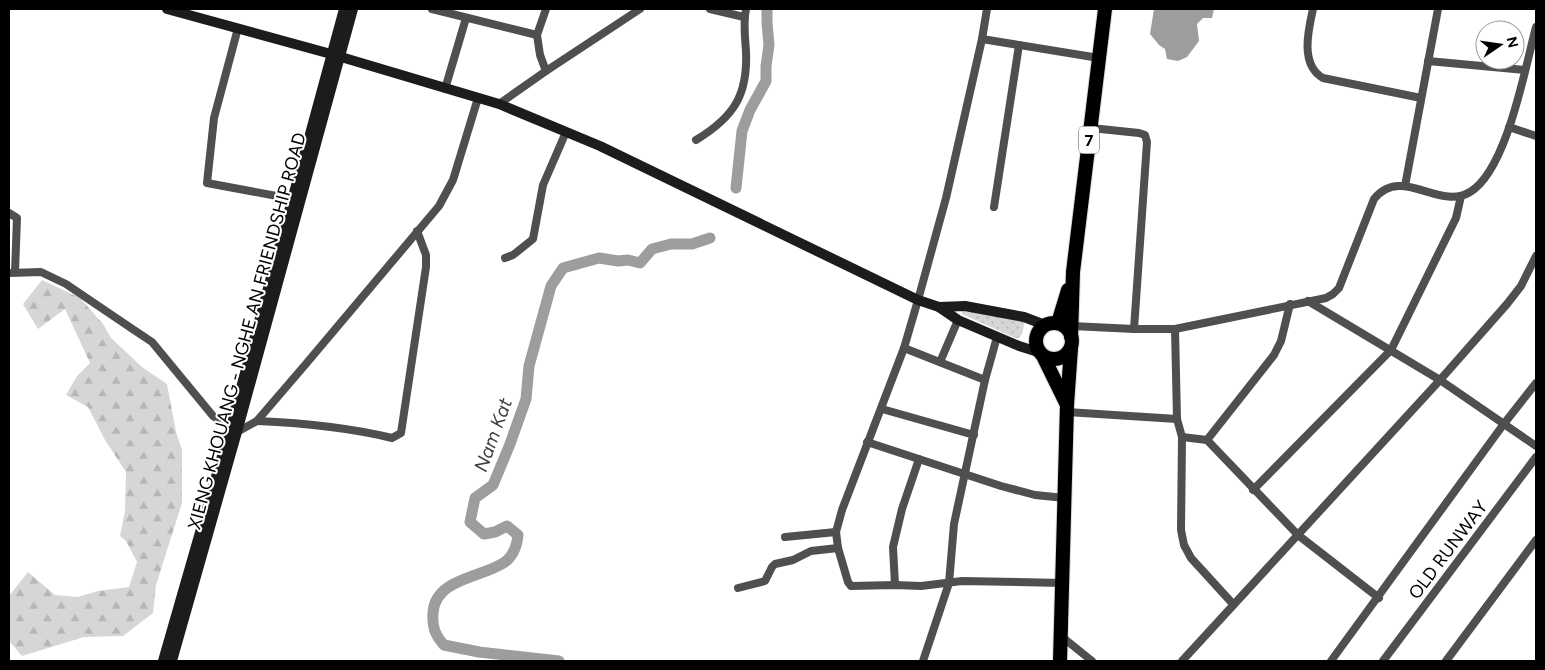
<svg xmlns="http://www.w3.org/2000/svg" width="1545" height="670" font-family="Figtree,sans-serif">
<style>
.grass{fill:url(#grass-dots)}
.forest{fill:url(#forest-firs)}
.water{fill:#9d9d9d}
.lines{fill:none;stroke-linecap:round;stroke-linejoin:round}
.river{stroke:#9d9d9d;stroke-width:11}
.highway-casing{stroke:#dbdbdb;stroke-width:16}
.street{stroke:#4f4f4f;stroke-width:8}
.secondary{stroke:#1c1c1c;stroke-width:10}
.highway{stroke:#000;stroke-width:14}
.labels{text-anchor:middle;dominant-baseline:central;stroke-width:4;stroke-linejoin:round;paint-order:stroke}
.shield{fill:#fff;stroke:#4c4c4c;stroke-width:1}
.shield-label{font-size:16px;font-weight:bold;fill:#000}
.street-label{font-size:18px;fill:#000;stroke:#fff}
.water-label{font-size:19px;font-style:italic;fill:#3e3e3e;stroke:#fff}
</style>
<defs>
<pattern id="grass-dots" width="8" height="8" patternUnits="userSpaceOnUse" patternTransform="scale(1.25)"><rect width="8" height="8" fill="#d6d6d6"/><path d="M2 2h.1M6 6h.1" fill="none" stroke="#b6b6b6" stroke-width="1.8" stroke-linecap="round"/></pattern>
<pattern id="forest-firs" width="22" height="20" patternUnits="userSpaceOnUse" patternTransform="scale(1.25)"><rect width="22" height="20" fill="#d6d6d6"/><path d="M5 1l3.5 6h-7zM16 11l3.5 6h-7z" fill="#b6b6b6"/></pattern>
</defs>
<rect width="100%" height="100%" fill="#fff"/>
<!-- grass -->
<path class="grass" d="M963,311L1020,318L1023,320C1025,325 1023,334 1019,338H1015L962,314Z"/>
<!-- forest -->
<polygon class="forest" points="42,280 80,298 103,324 111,338 142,367 167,384 176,432 182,450 182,503 156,585 153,613 123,636 84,637 22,656 9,641 9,596 28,572 55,595 78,597 98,591 129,587 137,562 126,541 120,536 125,511 126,472 105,440 88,407 66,395 77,376 90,363 65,309 38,329 23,304"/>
<!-- water -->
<polygon class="water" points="1154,9 1214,9 1212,18 1203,18 1197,24 1199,41 1187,57 1178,61 1167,59 1165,49 1159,45 1150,34"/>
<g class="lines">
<!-- river -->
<g class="river">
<polyline points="736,188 742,131 750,110 766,81 766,66 769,45 767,23 767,9"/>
<path d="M559,661L479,652L444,645C435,635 432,627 433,613C435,578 482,578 505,562C514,555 517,546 518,535L507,526L495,532L484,534L470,522L475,498L493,485L510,444L526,399L529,366L551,286L563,268L599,258L618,261L628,260L640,263L652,249L671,244H692L710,238"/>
</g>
<!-- highway casing -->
<g class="highway-casing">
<g id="highway">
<circle cx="1054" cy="341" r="18"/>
<polyline points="1058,323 1068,290"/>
<polyline points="1071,337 1073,272 1105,9"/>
<polyline points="1043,356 1067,405"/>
<polyline points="1060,661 1067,405 1071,348"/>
</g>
</g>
<!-- street -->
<g class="street">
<polyline points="432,9 537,35"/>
<polyline points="546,9 537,35 540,55 546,71"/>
<polyline points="710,9 744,17"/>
<polyline points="987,9 982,39 946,198 918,300 904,348 842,510 836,532 838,548 848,582 851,586 895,585 921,586 962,581 1063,583"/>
<path d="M1313,9C1308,31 1300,65 1323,78L1421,98"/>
<polyline points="238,28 214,118 207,183 293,199"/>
<polyline points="982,39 1099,58"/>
<polyline points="1428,61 1525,70"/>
<polyline points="445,89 466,18"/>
<polyline points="499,104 546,71 640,9"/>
<polyline points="1509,127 1536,136"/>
<polyline points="1091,128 1139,133 1145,135 1147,142 1134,329"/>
<path d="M696,140C734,117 748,95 746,51C745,37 743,23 746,9"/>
<polyline points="1405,186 1438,9"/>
<polyline points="994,207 1019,45"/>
<polyline points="9,213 17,218 15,272"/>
<polyline points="505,258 513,255 533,239 543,185 566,132"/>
<polyline points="9,273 41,272 66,284 131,328 152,342 213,416 237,432 257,421 305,365 439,206 453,180 478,98"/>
<polyline points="1308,301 1440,380 1536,446"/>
<path d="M1072,326L1134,329H1175L1326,298L1333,294L1339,288L1374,199C1402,165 1439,211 1470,192C1507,170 1525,68 1536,27"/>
<polyline points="1175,329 1177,419 1182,437 1181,530 1184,545 1191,558 1233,604"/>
<polyline points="904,348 985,380"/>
<polyline points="940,362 958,320"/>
<polyline points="882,409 974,435"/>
<polyline points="1067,412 1177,419"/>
<path d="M257,421C303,423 347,427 392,438L401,433L426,267V255L417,231"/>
<polyline points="1182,437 1207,440 1298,535 1379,598"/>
<polyline points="1207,440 1274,355 1281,341 1290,304"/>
<polyline points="867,442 1001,486 1035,495 1065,498"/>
<polyline points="1253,490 1391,350 1456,218 1461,196"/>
<polyline points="785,537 836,532"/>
<polyline points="895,585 893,547 902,509 919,459"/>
<polyline points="738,588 765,581 772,567 775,564 793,560 811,551 838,548"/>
<polyline points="1061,636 1092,661"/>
<polyline points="923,661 949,583 954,524 985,380 997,337"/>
<polyline points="1182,661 1440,380 1507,304 1521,286 1536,256"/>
<polyline points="1331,661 1503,425 1536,383"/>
<polyline points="1383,661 1536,457"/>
<polyline points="1446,661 1536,540"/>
</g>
<!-- secondary -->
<g class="secondary">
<polyline points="167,9 331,54 499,104 600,146 918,300 939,307 958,320 1019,346 1038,352"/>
<polyline points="939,307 965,306 1024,317 1045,325"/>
<polyline points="163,661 230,428 344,9"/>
<polyline points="172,661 237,432 353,9"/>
</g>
<!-- highway -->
<use href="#highway" class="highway"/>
</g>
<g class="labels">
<!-- shield labels -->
<rect class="shield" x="1079" y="126.5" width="20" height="27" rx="4"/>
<g class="shield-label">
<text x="1089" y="140">7</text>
</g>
<!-- street labels -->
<g class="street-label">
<text transform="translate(247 331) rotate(-75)">XIENG KHOUANG - NGHE AN FRIENDSHIP ROAD</text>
<text transform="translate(1448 550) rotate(-53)">OLD RUNWAY</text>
</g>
<!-- water labels -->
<g class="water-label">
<text transform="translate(493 435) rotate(-70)">Nam Kat</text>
</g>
</g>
<!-- border -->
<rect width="1545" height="670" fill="none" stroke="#000000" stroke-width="20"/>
<!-- north arrow -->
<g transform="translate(1500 45) rotate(77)"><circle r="24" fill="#ffffff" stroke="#999999"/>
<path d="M0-4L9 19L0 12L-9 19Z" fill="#000000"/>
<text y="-8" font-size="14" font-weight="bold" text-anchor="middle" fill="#000000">N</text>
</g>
</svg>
